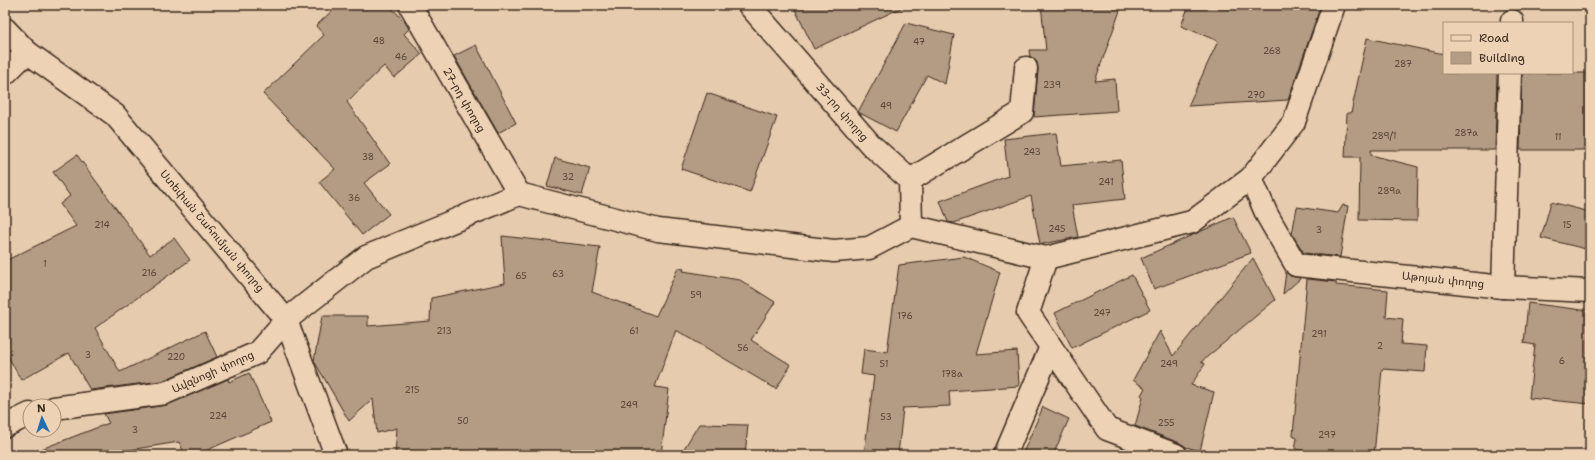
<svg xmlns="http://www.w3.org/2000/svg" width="1595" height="460" font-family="'Shantell Sans','Noto Sans Armenian',sans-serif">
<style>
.building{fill:#b49b84;stroke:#3b2a1e}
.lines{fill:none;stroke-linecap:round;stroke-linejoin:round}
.minor-casing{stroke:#3b2a1e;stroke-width:25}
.highway-casing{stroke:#3b2a1e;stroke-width:25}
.minor{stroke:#eed2b5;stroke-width:22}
.highway{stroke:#eed2b5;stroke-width:22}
.labels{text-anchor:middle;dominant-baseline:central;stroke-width:4;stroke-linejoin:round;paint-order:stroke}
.number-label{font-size:9px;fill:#594638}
.street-label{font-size:11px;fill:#3b2a1e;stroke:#eed2b5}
</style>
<rect width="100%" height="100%" fill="#e7cbaf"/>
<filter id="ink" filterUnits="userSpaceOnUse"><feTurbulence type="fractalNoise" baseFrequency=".025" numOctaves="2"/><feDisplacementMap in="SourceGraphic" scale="8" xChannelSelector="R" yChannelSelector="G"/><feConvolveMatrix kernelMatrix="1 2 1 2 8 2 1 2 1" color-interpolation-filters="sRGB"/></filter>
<g filter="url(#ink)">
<!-- building -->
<g class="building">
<polygon points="338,5 389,5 405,22 409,29 404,34 422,54 394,78 384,66 347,102 390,164 364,183 389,214 362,235 319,182 335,169 263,94 324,35 316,26"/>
<polygon points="793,5 907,5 814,49"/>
<polygon points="1041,5 1122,5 1095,81 1115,79 1117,111 1034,117 1038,69 1037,62 1030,57 1029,50 1046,50"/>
<polygon points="1189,5 1321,5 1288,100 1188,106 1218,41 1181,26"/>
<polygon points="906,23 954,35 945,84 927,75 896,132 858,112"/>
<polygon points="1367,38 1444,54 1444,73 1497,73 1495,150 1371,150 1371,155 1418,167 1417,221 1359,220 1360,157 1345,157 1347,113 1351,113"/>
<polygon points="476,45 516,123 498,133 454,56"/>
<polygon points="1522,73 1590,73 1590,150 1520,150"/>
<polygon points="707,93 777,117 750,192 681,169"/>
<polygon points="1056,133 1061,166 1121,160 1125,199 1072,205 1078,237 1043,244 1040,244 1031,196 954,223 948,222 940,201 1008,176 1004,139"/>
<polygon points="77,155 150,255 174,238 190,260 95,328 120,372 205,331 217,357 162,381 90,390 69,353 21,380 5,351 5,261 76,226 60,204 70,196 53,172"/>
<polygon points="555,158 590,168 582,195 547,186"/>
<polygon points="1551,202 1590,212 1590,250 1541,238"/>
<polygon points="1343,205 1348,206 1340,257 1304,253 1292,234 1297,207 1338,213"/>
<polygon points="1233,217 1251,253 1154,289 1141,258"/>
<polygon points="502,236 600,247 592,292 656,316 678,268 684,269 683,271 740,280 775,302 751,340 791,365 776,389 676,330 655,387 669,389 661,455 395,455 397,428 377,433 373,399 349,421 317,366 314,361 322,316 368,316 368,326 430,321 431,298 505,283"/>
<polygon points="964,257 1000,272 976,354 1017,351 1019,386 949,391 950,406 903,408 898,455 864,455 874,376 861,374 864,349 887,352 899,265"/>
<polygon points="1253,258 1275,300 1201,362 1205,364 1191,385 1214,392 1200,451 1186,447 1180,443 1135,426 1143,397 1141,395 1145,388 1133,380 1160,331 1173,356"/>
<polygon points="1286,272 1290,276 1301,278 1283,294"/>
<polygon points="1132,275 1150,310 1072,348 1055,313"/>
<polygon points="1307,279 1336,282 1336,285 1388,290 1386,317 1403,319 1401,344 1427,346 1425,372 1382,369 1374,455 1308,455 1309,452 1295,449 1297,438 1293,435"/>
<polygon points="1528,303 1590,311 1590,404 1529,398 1535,345 1524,343"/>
<polygon points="249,373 271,422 196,455 185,455 179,442 98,455 32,455 31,453 109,423 104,414 167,405 228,379 229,382"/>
<polygon points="1043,407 1069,419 1053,455 1022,455"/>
<polygon points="699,424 748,425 745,455 680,455"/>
</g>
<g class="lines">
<!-- minor casing -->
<g class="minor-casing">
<g id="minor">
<polyline points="410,5 519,194"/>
<polyline points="749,5 871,145 910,180 911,226"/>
<polyline points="1512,23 1512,21"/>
<polyline points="27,52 115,115 286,320 336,455"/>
<polyline points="1251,178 1294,122 1334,5"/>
<polyline points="910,180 1022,112 1026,68"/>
<polyline points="1046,258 1028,313 1107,429 1176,455"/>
<polyline points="1503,287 1510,73"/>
<polyline points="54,408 165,393 257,353 286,320 366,257 519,194 658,230 834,251 869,248 911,226 1046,258 1192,222 1251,178 1267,215 1296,265 1503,287 1590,291"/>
<polyline points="5,426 30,414"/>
<polyline points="1005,455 1051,347"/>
</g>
</g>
<!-- highway casing -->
<g class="highway-casing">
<polyline id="highway" points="5,29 27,52 5,74"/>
</g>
<!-- minor -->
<use href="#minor" class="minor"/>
<!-- highway -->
<use href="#highway" class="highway"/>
</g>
</g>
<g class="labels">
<!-- number labels -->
<g class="number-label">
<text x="379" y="41">48</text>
<text x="919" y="42">47</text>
<text x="1272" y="51">268</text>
<text x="401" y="57">46</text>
<text x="1403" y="64">287</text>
<text x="1052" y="85">239</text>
<text x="1256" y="95">270</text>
<text x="886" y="106">49</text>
<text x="1466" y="133">287а</text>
<text x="1384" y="136">289/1</text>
<text x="1558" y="137">11</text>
<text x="1032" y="152">243</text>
<text x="368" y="157">38</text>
<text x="568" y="177">32</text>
<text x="1106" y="182">241</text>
<text x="1389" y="191">289а</text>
<text x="354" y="198">36</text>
<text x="102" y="225">214</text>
<text x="1567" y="225">15</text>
<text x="1057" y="229">245</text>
<text x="1319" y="230">3</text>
<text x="45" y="264">1</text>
<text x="149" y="273">216</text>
<text x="558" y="274">63</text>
<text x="521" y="276">65</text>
<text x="696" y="295">59</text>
<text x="1102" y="313">247</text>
<text x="905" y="316">176</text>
<text x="444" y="331">213</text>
<text x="634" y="331">61</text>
<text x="1319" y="334">291</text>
<text x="1380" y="346">2</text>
<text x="743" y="348">56</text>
<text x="88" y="355">3</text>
<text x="176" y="357">220</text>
<text x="1562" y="361">6</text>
<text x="884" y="364">51</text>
<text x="1169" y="364">249</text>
<text x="952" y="374">178а</text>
<text x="412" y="390">215</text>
<text x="629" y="405">249</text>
<text x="218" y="416">224</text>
<text x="886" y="417">53</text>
<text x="463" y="421">50</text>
<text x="1166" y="423">255</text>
<text x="135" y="430">3</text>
<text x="1327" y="435">297</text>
</g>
<!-- street labels -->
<g class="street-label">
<text transform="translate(464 100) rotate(60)">27-րդ փողոց</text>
<text transform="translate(842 112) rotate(49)">33-րդ փողոց</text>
<text transform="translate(212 231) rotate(50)">Ստեփան Շահումյան փողոց</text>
<text transform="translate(1443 280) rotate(6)">Աթոյան փողոց</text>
<text transform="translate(213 372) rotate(-24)">Ավզնոցի փողոց</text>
</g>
</g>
<!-- margin -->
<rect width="1595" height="460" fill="none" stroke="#eed2b5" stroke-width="20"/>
<rect x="10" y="10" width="1575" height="440" fill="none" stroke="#3b2a1e" stroke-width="1.5" filter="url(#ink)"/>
<!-- legend -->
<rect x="1443" y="22" width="130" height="52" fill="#eed2b5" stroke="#a68f79"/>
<rect x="1451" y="35" width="20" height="6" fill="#eed2b5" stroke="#a68f79"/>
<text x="1479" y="42" font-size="12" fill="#3b2a1e">Road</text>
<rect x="1451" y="52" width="20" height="12" fill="#b49b84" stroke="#a68f79"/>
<text x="1479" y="62" font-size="12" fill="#3b2a1e">Building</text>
<!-- north arrow -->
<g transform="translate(42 418) rotate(356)"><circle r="19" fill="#eed2b5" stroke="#a68f79"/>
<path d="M0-3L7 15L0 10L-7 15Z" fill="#1f6fb2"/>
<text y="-6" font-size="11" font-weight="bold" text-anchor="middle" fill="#3b2a1e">N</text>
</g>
</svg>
